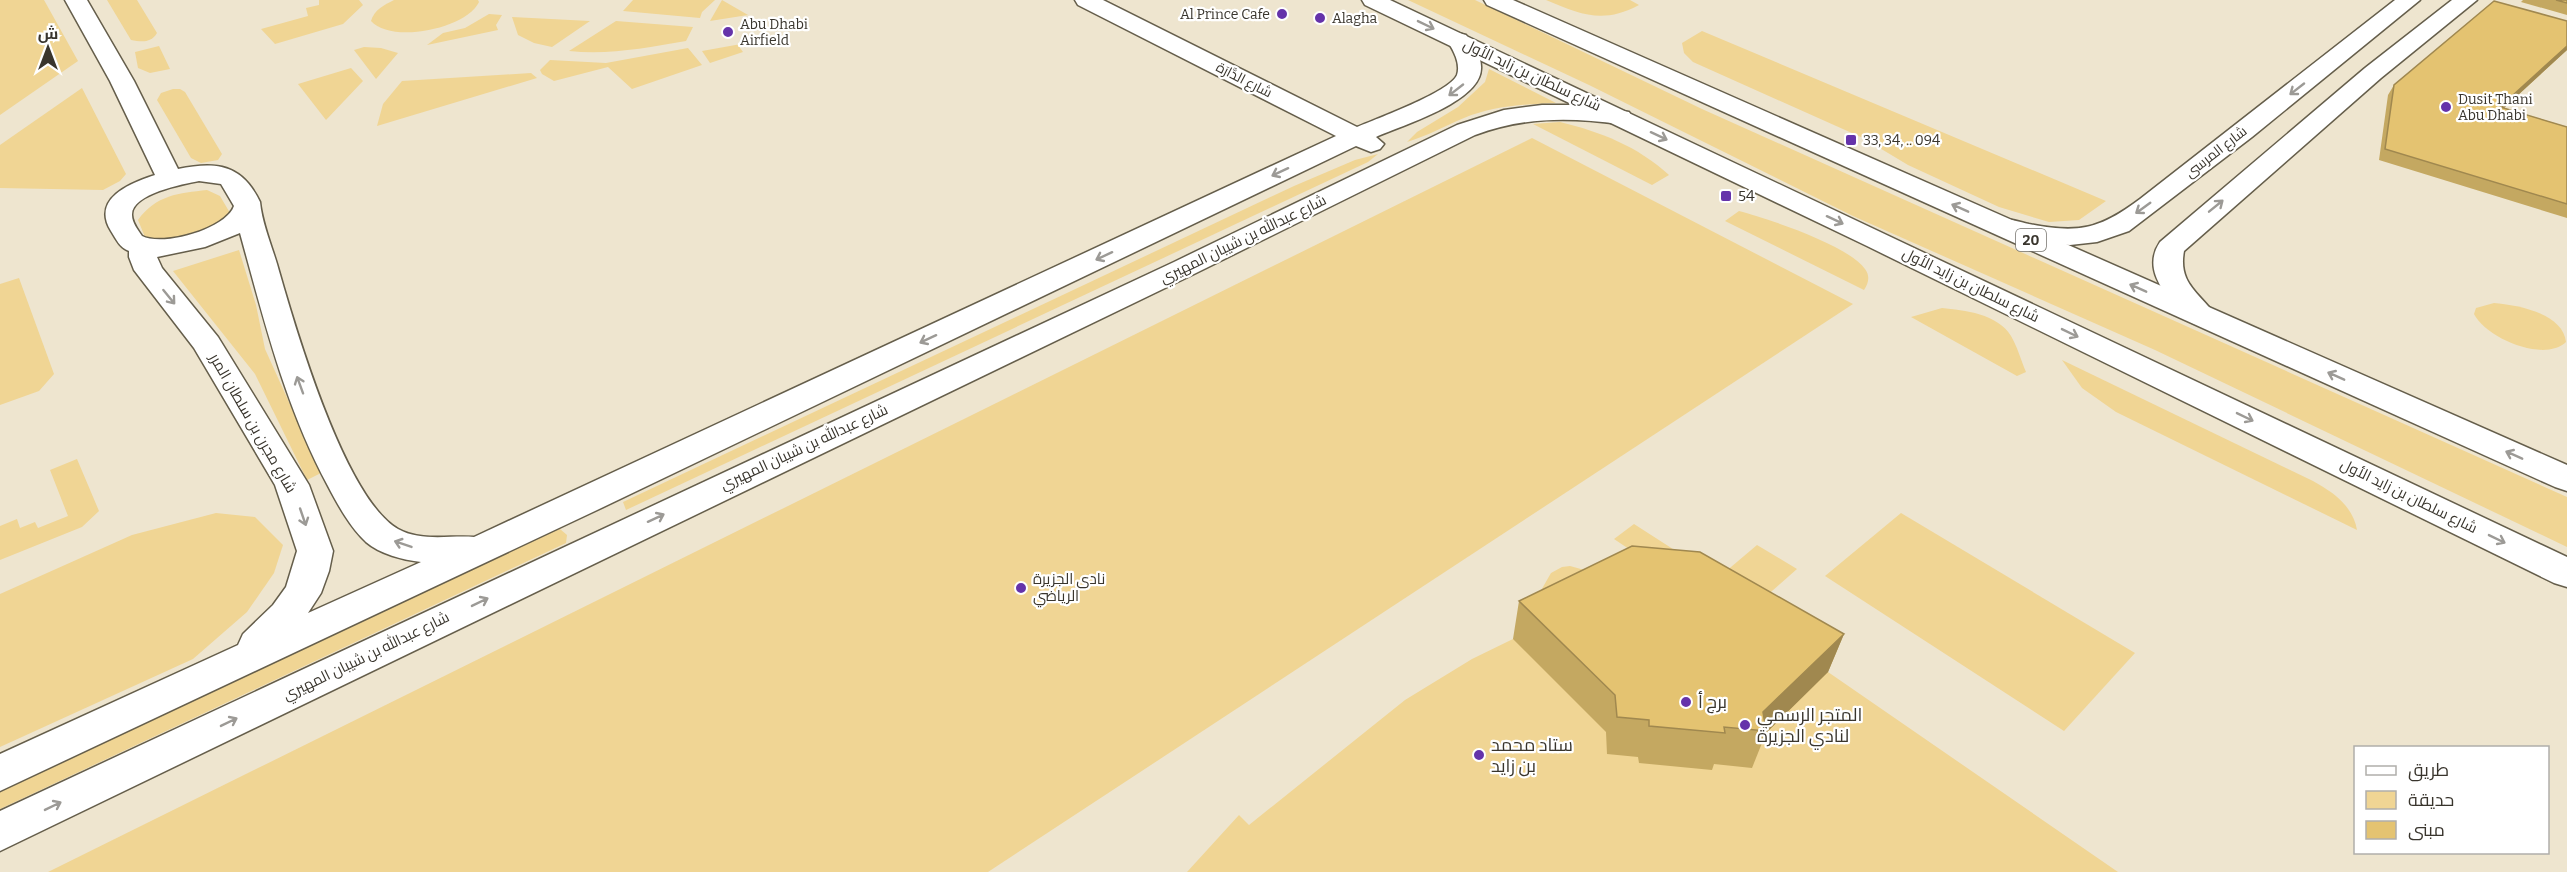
<svg xmlns="http://www.w3.org/2000/svg" width="2567" height="872" font-family="Bitter,Cairo,serif">
<style>
.green{fill:#f0d594}
.lines{fill:none;stroke-linecap:round;stroke-linejoin:round}
.minor-casing{stroke:#655e4b;stroke-width:3}
.major-casing{stroke:#655e4b;stroke-width:3}
.minor{fill:#fff;fill-rule:evenodd}
.major{fill:#fff;fill-rule:evenodd}
.wall{fill:#c4a861}
.shaded-wall{fill:#a0884f}
.building{fill:#e4c371;stroke:#a0884f;stroke-width:1.5}
.oneway{stroke:#9c9a96}
.poi-dot{fill:#6533aa;stroke:#fff;stroke-width:2}
.labels{text-anchor:middle;dominant-baseline:central;stroke-width:4.5;stroke-linejoin:round;paint-order:stroke}
.far-poi-label{font-size:14px;fill:#39352d;stroke:#fff;text-anchor:start}
.far-street-label{font-size:14px;fill:#39352d;stroke:#fff}
.shield{fill:#fff;stroke:#74726c;stroke-width:1.5}
.shield-label{font-size:14px;font-weight:bold;fill:#39352d}
.street-label{font-size:15px;fill:#39352d;stroke:#fff}
.poi-label{font-size:15px;fill:#39352d;stroke:#fff;text-anchor:start}
.near-poi-label{font-size:18px;fill:#39352d;stroke:#fff;text-anchor:start}
</style>
<rect width="100%" height="100%" fill="#eee5cf"/>
<!-- green -->
<g class="green">
<polygon points="0,0 44,0 78,61 0,115"/>
<path d="M107,0H137L157,33C151,43 142,42 131,40Z"/>
<polygon points="319,0 359,0 363,5 343,24 275,44 261,29 308,16 306,8 319,5"/>
<path d="M394,0H478L479,2C466,29 391,44 371,21C374,10 384,5 394,0Z"/>
<polygon points="633,0 715,0 702,12 700,18 623,11"/>
<polygon points="722,0 748,15 710,21"/>
<polygon points="1408,0 1475,0 1702,109 2567,497 2567,547 2155,350 1853,216 1589,85"/>
<path d="M1546,0H1630L1639,5C1603,24 1582,15 1546,0Z"/>
<polygon points="489,14 502,15 496,25 498,30 427,45 443,33 465,28"/>
<polygon points="512,17 590,21 552,47 534,43 518,35"/>
<path d="M616,21L693,27L686,41C646,48 609,55 569,51Z"/>
<polygon points="1702,31 2106,201 2079,220 2049,222 1999,207 1908,165 1863,138 1693,62 1684,53 1682,43"/>
<polygon points="741,44 740,48 743,52 710,63 702,51"/>
<polygon points="159,46 170,69 150,73 138,68 135,52"/>
<polygon points="364,47 381,48 398,53 376,79 354,50"/>
<polygon points="688,48 702,65 632,89 608,67 554,81 542,74 540,70 550,60 606,63"/>
<polygon points="351,68 363,81 326,120 298,84"/>
<path d="M1489,69L1556,103C1525,104 1493,106 1464,118C1445,126 1427,136 1407,142L1417,132L1458,107L1485,82Z"/>
<polygon points="531,73 537,78 377,126 383,104 402,81"/>
<polygon points="82,88 126,174 120,181 103,190 0,188 0,145"/>
<polygon points="173,89 180,89 185,92 222,154 218,160 201,163 191,158 157,100 161,93"/>
<path d="M1560,122C1601,132 1637,146 1669,175L1652,185L1533,124Z"/>
<polygon points="1532,138 1853,304 988,872 48,872"/>
<polygon points="1378,154 1368,162 626,510 623,502 1294,186 1355,160"/>
<path d="M207,190L220,196L230,213L199,240L147,242L138,220C156,195 179,193 207,190Z"/>
<path d="M1739,211C1769,219 1848,245 1865,269C1870,276 1869,282 1864,290L1725,221Z"/>
<polygon points="239,250 256,305 265,349 321,473 307,480 255,374 173,271"/>
<polygon points="19,278 54,374 39,391 0,405 0,284"/>
<path d="M2494,303C2517,305 2563,313 2566,342C2544,363 2486,338 2474,314L2476,308Z"/>
<path d="M1942,308C1964,310 1998,314 2011,336C2017,346 2021,360 2026,372L2017,376L1911,317Z"/>
<path d="M2062,360L2313,481C2333,492 2353,506 2357,530L2116,412L2082,388Z"/>
<polygon points="77,459 99,511 82,527 0,560 0,526 17,519 20,528 35,522 38,528 68,516 50,470"/>
<polygon points="216,513 255,517 283,545 274,573 247,612 193,659 0,747 0,594 132,535"/>
<polygon points="1901,513 2135,653 2064,731 1825,576"/>
<polygon points="1634,524 1718,578 1757,545 1797,569 1740,619 1828,672 2118,872 1187,872 1239,815 1249,825 1405,700 1472,659 1513,639 1551,573 1562,567 1570,566 1588,571 1687,588 1614,539"/>
<polygon points="560,529 567,535 566,543 0,809 0,790 548,533"/>
</g>
<g class="lines">
<!-- minor casing -->
<g class="minor-casing">
<g id="minor">
<path d="M65,0H87L134,81L178,169C216,161 242,164 260,202C262,223 271,244 277,264C294,324 344,498 398,529C421,542 450,535 474,537L1336,136L1078,5L1075,0H1103L1357,127C1376,119 1450,92 1457,75C1461,63 1453,50 1447,40L1450,35L1458,33L1466,35C1473,45 1482,56 1481,69C1480,102 1403,125 1376,137L1384,144L1380,149L1371,152L1356,146L595,511L0,791V754L238,645L243,634L273,605L286,587L297,551L275,485L194,348L134,270L129,257V251C120,248 116,239 111,231C91,199 130,183 155,175L110,81ZM199,181L221,184L234,206C226,229 163,247 142,236C138,230 132,223 132,215C131,194 183,184 199,181ZM240,233C264,320 285,406 328,486C338,505 350,527 366,542C380,554 403,560 421,562L308,613L321,593L329,571L333,551L309,485L218,337L162,268L157,257L205,247Z"/>
<path d="M2395,0H2420L2252,137L2129,231L2097,242L2070,245L2042,243L1992,232L1988,226L1992,220C2005,217 2016,221 2029,224C2079,234 2100,229 2140,199Z"/>
<path d="M2452,0H2477L2381,78L2184,251C2178,284 2199,292 2216,316L2212,322C2205,324 2199,326 2193,323C2187,321 2183,314 2179,310C2162,291 2143,267 2160,242L2365,68Z"/>
<path d="M1542,105H1580L1629,112L1632,117L1629,122L1620,124C1569,117 1523,117 1475,135L1194,274L0,851V811L1174,262L1457,125L1504,110Z"/>
</g>
</g>
<!-- major casing -->
<g class="major-casing">
<g id="major">
<polygon points="1362,0 1390,0 2567,557 2567,587 2554,583 1867,246 1365,5"/>
<polygon points="1484,0 1513,0 2567,465 2567,491 2555,487 1487,5"/>
</g>
</g>
<!-- minor -->
<use href="#minor" class="minor"/>
<!-- major -->
<use href="#major" class="major"/>
</g>
<!-- wall -->
<g class="wall">
<polygon points="2523,0 2567,0 2567,15 2521,2"/>
<polygon points="2567,21 2567,50 2504,108 2567,127 2567,218 2379,160 2388,95 2394,85"/>
<polygon points="1519,601 1844,634 1828,672 1766,733 1752,768 1714,764 1712,770 1639,763 1638,757 1607,754 1606,732 1513,639"/>
</g>
<!-- shaded-wall -->
<g class="shaded-wall">
<polygon points="2567,46 2567,50 2493,118 2500,107"/>
<polygon points="1844,634 1828,672 1766,733 1766,731 1763,712"/>
</g>
<!-- building -->
<g class="building">
<polygon points="2556,0 2567,0 2567,3"/>
<polygon points="2494,1 2567,21 2567,46 2500,107 2567,127 2567,204 2385,149 2394,85"/>
<polygon points="1632,546 1700,552 1844,634 1763,712 1766,731 1724,727 1725,733 1649,726 1649,720 1617,717 1615,695 1519,601"/>
</g>
<!-- one-way arrows -->
<defs><path id="oneway-shaft" d="M-6 0H5M1.5-3L5.5 0L1.5 3" fill="none" stroke-width="1.6" stroke-linecap="round" stroke-linejoin="round" transform="scale(1.5)"/></defs>
<g class="oneway">
<use href="#oneway-shaft" transform="translate(1426 25) rotate(26)"/>
<use href="#oneway-shaft" transform="translate(2297 89) rotate(142)"/>
<use href="#oneway-shaft" transform="translate(1456 90) rotate(142)"/>
<use href="#oneway-shaft" transform="translate(1659 136) rotate(25)"/>
<use href="#oneway-shaft" transform="translate(1280 172) rotate(155)"/>
<use href="#oneway-shaft" transform="translate(2216 206) rotate(-39)"/>
<use href="#oneway-shaft" transform="translate(1960 208) rotate(-156)"/>
<use href="#oneway-shaft" transform="translate(2143 208) rotate(144)"/>
<use href="#oneway-shaft" transform="translate(1835 220) rotate(25)"/>
<use href="#oneway-shaft" transform="translate(1104 256) rotate(155)"/>
<use href="#oneway-shaft" transform="translate(2138 288) rotate(-156)"/>
<use href="#oneway-shaft" transform="translate(169 297) rotate(51)"/>
<use href="#oneway-shaft" transform="translate(2070 333) rotate(26)"/>
<use href="#oneway-shaft" transform="translate(928 339) rotate(155)"/>
<use href="#oneway-shaft" transform="translate(2336 376) rotate(-156)"/>
<use href="#oneway-shaft" transform="translate(300 385) rotate(-110)"/>
<use href="#oneway-shaft" transform="translate(2245 417) rotate(26)"/>
<use href="#oneway-shaft" transform="translate(2514 455) rotate(-156)"/>
<use href="#oneway-shaft" transform="translate(303 517) rotate(71)"/>
<use href="#oneway-shaft" transform="translate(656 518) rotate(-25)"/>
<use href="#oneway-shaft" transform="translate(2497 539) rotate(26)"/>
<use href="#oneway-shaft" transform="translate(403 544) rotate(-161)"/>
<use href="#oneway-shaft" transform="translate(480 602) rotate(-26)"/>
<use href="#oneway-shaft" transform="translate(229 722) rotate(-26)"/>
<use href="#oneway-shaft" transform="translate(53 806) rotate(-26)"/>
</g>
<!-- markers -->
<g class="poi-dot">
<circle cx="1282" cy="14" r="6"/>
<circle cx="1320" cy="18" r="6"/>
<circle cx="728" cy="32" r="6"/>
<circle cx="2446" cy="107" r="6"/>
<rect x="1845" y="134" width="12" height="12" rx="3"/>
<rect x="1720" y="190" width="12" height="12" rx="3"/>
<circle cx="1021" cy="588" r="6"/>
<circle cx="1686" cy="702" r="6"/>
<circle cx="1745" cy="725" r="6"/>
<circle cx="1479" cy="755" r="6"/>
</g>
<g class="labels">
<!-- far-poi labels -->
<g class="far-poi-label">
<text x="1270" y="14" text-anchor="end">Al Prince Cafe</text>
<text x="1332" y="18">Alagha</text>
<text x="740" y="24">Abu Dhabi<tspan x="740" dy="16">Airfield</tspan></text>
<text x="2458" y="99">Dusit Thani<tspan x="2458" dy="16">Abu Dhabi</tspan></text>
<text x="1863" y="140">33, 34, .. 094</text>
</g>
<!-- far-street labels -->
<g class="far-street-label">
<text transform="translate(1244 80) rotate(27)">شارع الدَّارَة</text>
<text transform="translate(2216 152) rotate(-38)">شارع المرسى</text>
</g>
<!-- shield labels -->
<rect class="shield" x="2016" y="229" width="30" height="22" rx="4.5"/>
<g class="shield-label">
<text x="2031" y="240">20</text>
</g>
<!-- street labels -->
<g class="street-label">
<text transform="translate(1532 75) rotate(25)">شارع سلطان بن زايد الأول</text>
<text transform="translate(1243 239) rotate(-26)">شارع عبدالله بن شيبان المهيري</text>
<text transform="translate(1971 285) rotate(26)">شارع سلطان بن زايد الأول</text>
<text transform="translate(253 423) rotate(60)">شارع مجرن بن سلطان المرر</text>
<text transform="translate(804 447) rotate(-25)">شارع عبدالله بن شيبان المهيري</text>
<text transform="translate(2409 496) rotate(26)">شارع سلطان بن زايد الأول</text>
<text transform="translate(366 656) rotate(-26)">شارع عبدالله بن شيبان المهيري</text>
</g>
<!-- poi labels -->
<g class="poi-label">
<text x="1738" y="196">54</text>
<text x="1033" y="579">نادى الجزيرة<tspan x="1033" dy="17">الرياضي</tspan></text>
</g>
<!-- near-poi labels -->
<g class="near-poi-label">
<text x="1698" y="702">برج أ</text>
<text x="1757" y="715">المتجر الرسمي<tspan x="1757" dy="21">لنادي الجزيرة</tspan></text>
<text x="1491" y="745">ستاد محمد<tspan x="1491" dy="21">بن زايد</tspan></text>
</g>
</g>
<!-- legend -->
<rect x="2354" y="746" width="195" height="108" fill="#ffffff" stroke="#b0aeab" stroke-width="1.5"/>
<rect x="2366" y="766" width="30" height="9" fill="#ffffff" stroke="#b0aeab" stroke-width="1.5"/>
<text x="2408" y="776" font-size="18" fill="#39352d">طريق</text>
<rect x="2366" y="791" width="30" height="18" fill="#f0d594" stroke="#b0aeab" stroke-width="1.5"/>
<text x="2408" y="806" font-size="18" fill="#39352d">حديقة</text>
<rect x="2366" y="821" width="30" height="18" fill="#e4c371" stroke="#b0aeab" stroke-width="1.5"/>
<text x="2408" y="836" font-size="18" fill="#39352d">مبنى</text>
<!-- north arrow -->
<g transform="translate(48 48)" stroke="#ffffff" stroke-width="4.5" paint-order="stroke">
<path d="M0-4.5L10 22L0 15L-10 22Z" fill="#39352d"/>
<text y="-9" font-size="16" font-weight="bold" text-anchor="middle" fill="#39352d">ش</text>
</g>
</svg>
